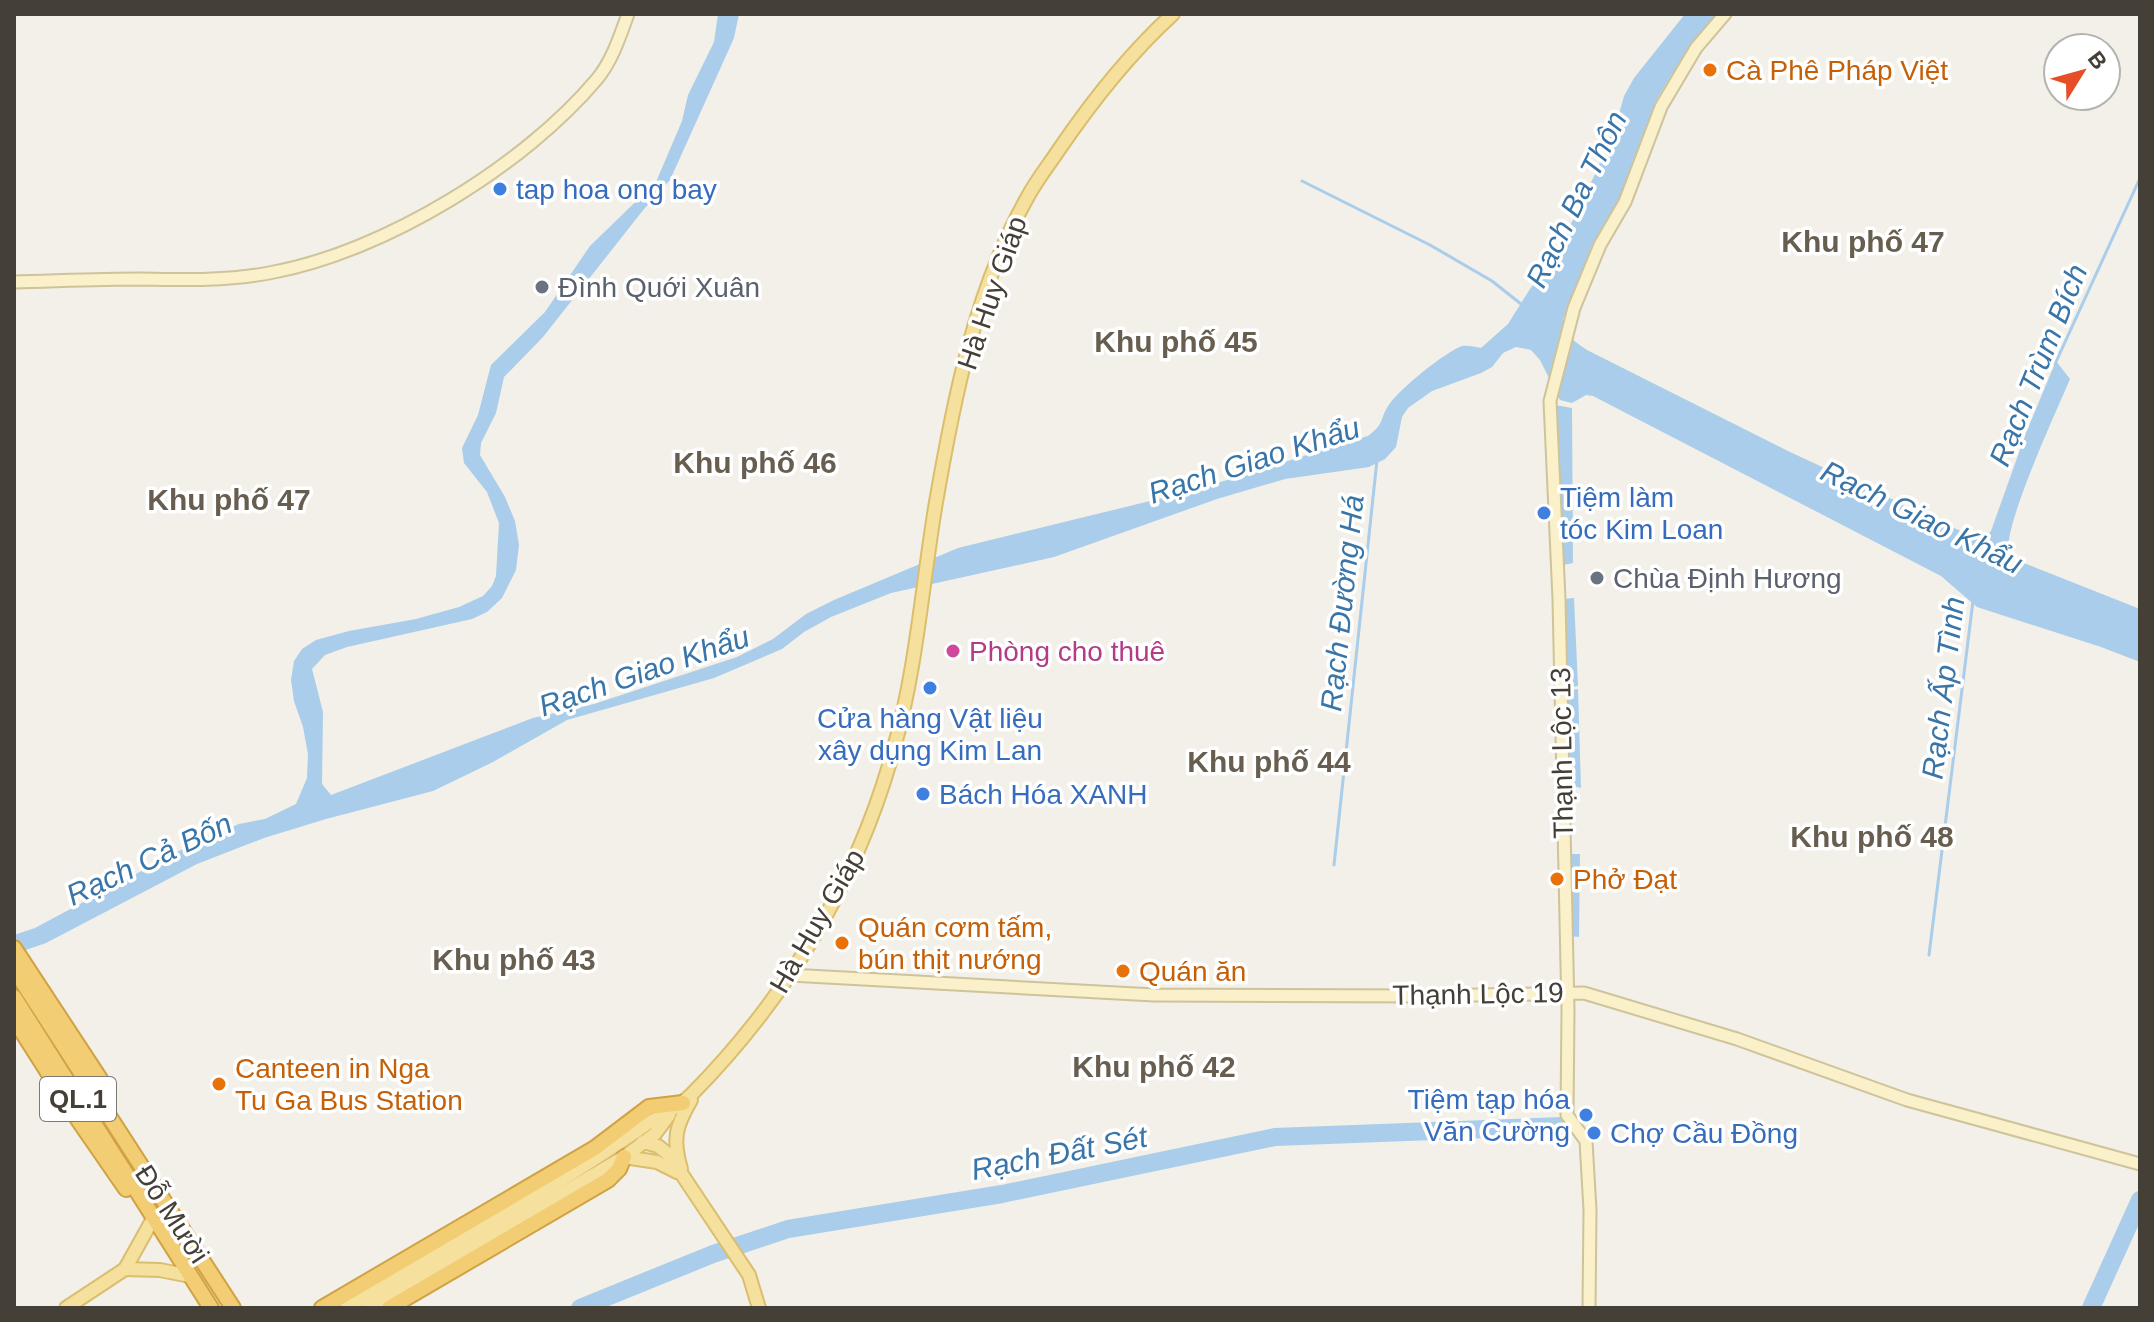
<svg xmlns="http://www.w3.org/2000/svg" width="2154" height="1322" font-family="Arial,sans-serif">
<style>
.water{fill:#a9cdea}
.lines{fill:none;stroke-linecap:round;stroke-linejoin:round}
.stream{stroke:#a9cdea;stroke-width:3}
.river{stroke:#a9cdea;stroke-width:18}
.secondary-casing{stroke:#cec39b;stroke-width:15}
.primary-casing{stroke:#dabe6e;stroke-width:16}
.highway-casing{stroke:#d0a244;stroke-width:18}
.secondary{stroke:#faf0ca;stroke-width:11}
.primary{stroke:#f6e09d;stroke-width:12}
.highway{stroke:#f2cd73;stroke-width:14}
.food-dot{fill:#e8710a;stroke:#fff;stroke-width:3}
.shop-dot{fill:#3f7fe0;stroke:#fff;stroke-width:3}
.worship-dot{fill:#6b7280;stroke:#fff;stroke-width:3}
.hotel-dot{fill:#d1479c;stroke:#fff;stroke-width:3}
.labels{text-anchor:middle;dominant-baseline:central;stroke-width:7;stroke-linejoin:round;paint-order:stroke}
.shield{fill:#fff;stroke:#7d7973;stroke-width:2}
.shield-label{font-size:26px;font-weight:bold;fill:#454037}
.food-label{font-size:28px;fill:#c56008;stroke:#fff;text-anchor:start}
.shop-label{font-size:28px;fill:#366cbe;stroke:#fff;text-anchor:start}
.worship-label{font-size:28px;fill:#5b616d;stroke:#fff;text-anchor:start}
.street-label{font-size:28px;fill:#454037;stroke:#fff}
.hotel-label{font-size:28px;fill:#b23c85;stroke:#fff;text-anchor:start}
.water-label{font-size:30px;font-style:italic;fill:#3975a8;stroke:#fff}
.neighbourhood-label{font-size:30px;font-weight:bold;fill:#675e4f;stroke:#fff}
</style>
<rect width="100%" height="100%" fill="#f2f0e8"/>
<!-- water -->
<g class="water">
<path d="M718,14H739L734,38L670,180L644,209L543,337L504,377L496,413L481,443L480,455L505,497L515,521L519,545L516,570L502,598L487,612L472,619L347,647L325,655L312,669L323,712L322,784L331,795L533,718L594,704L737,657L773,639L806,614L834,600L958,548L1195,490L1368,436C1385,423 1379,421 1388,406C1398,390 1445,352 1462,346C1468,345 1475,347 1481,348L1508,324L1530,289L1555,257L1596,172L1617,121L1624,96L1634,78L1685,14H1719L1672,74L1657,99L1625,188L1587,261L1563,319C1564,335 1574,341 1587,350L1790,452L1978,539L1984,538L1991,531L2026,433L2056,361L2070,379C2058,408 2002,528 2009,552C2011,559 2018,561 2024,563L2140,609V662L2101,647L1977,607L1941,576L1593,396L1586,395L1572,403L1560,400L1540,360L1531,350L1516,347L1503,353L1492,367L1481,373L1432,391L1408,408L1402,417L1396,447L1385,459L1369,467L1285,479L1217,499L1054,557L891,593L831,617L804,632L782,649L714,678L567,720L493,762L433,791L326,819L264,838L197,864L46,943L14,954V935L35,928L190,845L239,824L265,819L296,804L307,778L308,754L303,727L294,701L291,680L294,661L302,649L316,640L349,631L416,619L459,607L483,596L492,586L496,576L499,523L487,492L464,463L462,448L478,415L491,365L545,312L590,246L656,182L682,121L688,95L714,42Z"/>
<polygon points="1555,405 1572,408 1573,563 1563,565"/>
<polygon points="1574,598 1578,686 1566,688 1564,599"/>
<polygon points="1578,689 1581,788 1569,785 1566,691"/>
<polygon points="1570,854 1580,854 1579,937 1570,936"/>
</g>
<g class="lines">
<!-- stream -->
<g class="stream">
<polyline points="1302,181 1430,245 1492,281 1521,304"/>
<polyline points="2055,364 2140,178"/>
<polyline points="1334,865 1377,460"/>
<polyline points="1929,955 1973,601"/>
</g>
<!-- river -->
<g class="river">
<polyline points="580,1308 713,1254 788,1229 1002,1194 1275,1137 1563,1126"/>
<polyline points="2091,1308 2140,1200"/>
</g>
<!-- secondary casing -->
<g class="secondary-casing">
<g id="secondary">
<path d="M14,282C56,281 99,279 141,279C185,280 231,281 274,272C385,251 524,166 597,79C612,61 620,36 628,14"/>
<polyline points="790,975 1154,995 1429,996 1584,993 1737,1039 1907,1100 2140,1164"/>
<polyline points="1589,1308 1590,1210 1586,1141 1567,1115 1568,1010 1559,599 1550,401 1574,308 1600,245 1625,202 1661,107 1696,48 1725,14"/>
</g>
</g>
<!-- primary casing -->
<g class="primary-casing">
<g id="primary">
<polyline points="643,1142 658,1146 668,1154 683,1176 749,1275 759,1308"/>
<polyline points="624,1157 657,1162 677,1172"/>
<path d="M681,1169C672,1138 676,1126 691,1100"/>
<polyline points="125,1269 160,1270 190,1276"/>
<polyline points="66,1308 125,1269 154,1217"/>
<path d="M346,1308C446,1249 548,1192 644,1126C660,1115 677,1109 691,1095C787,998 858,880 894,748C916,670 922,588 935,508C953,403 974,292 1027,198C1036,181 1048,166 1058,151C1092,101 1128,55 1173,14"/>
<polyline points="368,1308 624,1157 655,1134 669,1115"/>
</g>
</g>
<!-- highway casing -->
<g class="highway-casing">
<g id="highway">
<polyline points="14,948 100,1079 106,1105"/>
<polyline points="14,969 233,1308"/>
<polyline points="14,997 211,1308"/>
<polyline points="14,1019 79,1121 126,1189"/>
<polyline points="322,1308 595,1148 649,1107 683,1103"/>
<polyline points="389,1308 608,1180 619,1169 624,1157"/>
</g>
</g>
<!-- secondary -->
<use href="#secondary" class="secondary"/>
<!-- primary -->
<use href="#primary" class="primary"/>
<!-- highway -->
<use href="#highway" class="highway"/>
</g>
<!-- markers -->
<g class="food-dot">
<circle cx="1710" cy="70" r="8"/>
<circle cx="1557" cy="879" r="8"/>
<circle cx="842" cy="943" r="8"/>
<circle cx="1123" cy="971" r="8"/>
<circle cx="219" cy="1084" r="8"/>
</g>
<g class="shop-dot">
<circle cx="500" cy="189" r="8"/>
<circle cx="1544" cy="513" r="8"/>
<circle cx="930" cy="688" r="8"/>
<circle cx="923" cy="794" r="8"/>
<circle cx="1586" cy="1115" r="8"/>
<circle cx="1594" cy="1133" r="8"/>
</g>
<g class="worship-dot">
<circle cx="542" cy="287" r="8"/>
<circle cx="1597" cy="578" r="8"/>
</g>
<circle class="hotel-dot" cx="953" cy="651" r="8"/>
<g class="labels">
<!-- shield labels -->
<rect class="shield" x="40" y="1077" width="76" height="44" rx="6"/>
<g class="shield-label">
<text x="78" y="1099">QL.1</text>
</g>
<!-- food labels -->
<g class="food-label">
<text x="1726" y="70">Cà Phê Pháp Việt</text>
<text x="1573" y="879">Phở Đạt</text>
<text x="858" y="927">Quán cơm tấm,<tspan x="858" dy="32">bún thịt nướng</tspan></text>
<text x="1139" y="971">Quán ăn</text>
<text x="235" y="1068">Canteen in Nga<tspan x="235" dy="32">Tu Ga Bus Station</tspan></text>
</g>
<!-- shop labels -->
<g class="shop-label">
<text x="516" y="189">tap hoa ong bay</text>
<text x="1560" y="497">Tiệm làm<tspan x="1560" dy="32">tóc Kim Loan</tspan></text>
<text x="930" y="718" text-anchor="middle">Cửa hàng Vật liệu<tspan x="930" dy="32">xây dụng Kim Lan</tspan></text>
<text x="939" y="794">Bách Hóa XANH</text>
<text x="1570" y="1099" text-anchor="end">Tiệm tạp hóa<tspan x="1570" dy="32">Văn Cường</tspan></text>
<text x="1610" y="1133">Chợ Cầu Đồng</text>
</g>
<!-- worship labels -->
<g class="worship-label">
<text x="558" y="287">Đình Quới Xuân</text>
<text x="1613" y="578">Chùa Định Hương</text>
</g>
<!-- street labels -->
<g class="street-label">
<text transform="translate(992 293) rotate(-71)">Hà Huy Giáp</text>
<text transform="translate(1562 753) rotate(-91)">Thạnh Lộc 13</text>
<text transform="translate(817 921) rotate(-60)">Hà Huy Giáp</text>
<text transform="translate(1478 994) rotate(-1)">Thạnh Lộc 19</text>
<text transform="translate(172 1214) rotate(57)">Đỗ Mười</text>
</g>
<!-- hotel labels -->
<g class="hotel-label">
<text x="969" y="651">Phòng cho thuê</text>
</g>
<!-- water labels -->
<g class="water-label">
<text transform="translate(1576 199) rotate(-64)">Rạch Ba Thôn</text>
<text transform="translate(2038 365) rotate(-68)">Rạch Trùm Bích</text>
<text transform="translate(1254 460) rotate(-18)">Rạch Giao Khẩu</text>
<text transform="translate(1922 517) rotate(26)">Rạch Giao Khẩu</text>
<text transform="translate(1342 603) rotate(-84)">Rạch Đường Há</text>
<text transform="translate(644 671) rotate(-19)">Rạch Giao Khẩu</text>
<text transform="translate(1943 688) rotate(-83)">Rạch Ấp Tình</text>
<text transform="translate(149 859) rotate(-25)">Rạch Cả Bốn</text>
<text transform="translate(1059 1153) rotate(-11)">Rạch Đất Sét</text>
</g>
<!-- neighbourhood labels -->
<g class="neighbourhood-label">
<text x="1863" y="241">Khu phố 47</text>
<text x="1176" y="341">Khu phố 45</text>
<text x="755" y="462">Khu phố 46</text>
<text x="229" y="499">Khu phố 47</text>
<text x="1269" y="761">Khu phố 44</text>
<text x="1872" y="836">Khu phố 48</text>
<text x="514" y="959">Khu phố 43</text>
<text x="1154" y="1066">Khu phố 42</text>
</g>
</g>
<!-- border -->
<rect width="2154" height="1322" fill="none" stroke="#454037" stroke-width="32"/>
<!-- north arrow -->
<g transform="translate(2082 72) rotate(53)"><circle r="38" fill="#ffffff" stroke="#b5b3af" stroke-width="2"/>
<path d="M0-6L14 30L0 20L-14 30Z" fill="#e84d29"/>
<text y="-12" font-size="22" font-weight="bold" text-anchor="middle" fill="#454037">B</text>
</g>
</svg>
